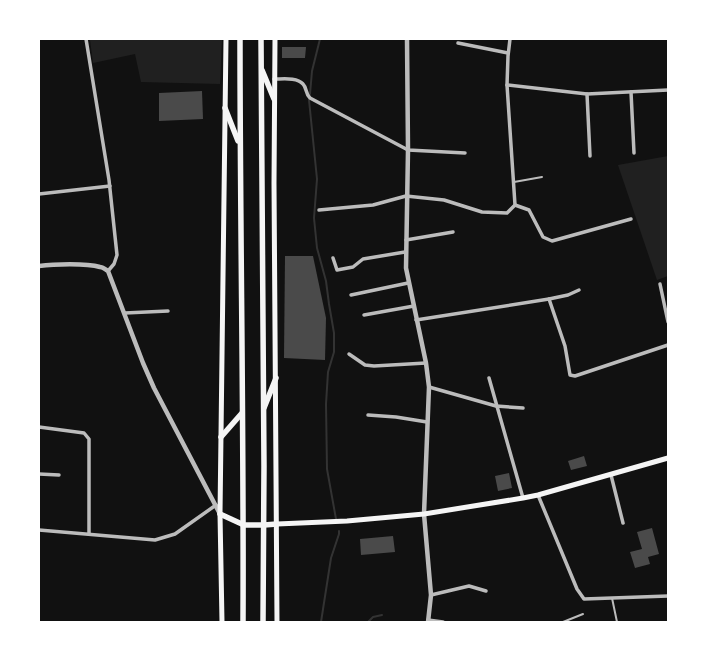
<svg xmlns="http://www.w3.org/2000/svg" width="707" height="661" font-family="'PT Sans',sans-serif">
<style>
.green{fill:#202020}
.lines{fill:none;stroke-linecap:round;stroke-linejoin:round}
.stream{stroke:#333;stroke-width:2}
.building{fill:#4a4a4a}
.service{stroke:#bcbcbc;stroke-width:2}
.minor{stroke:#bcbcbc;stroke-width:3.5}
.tertiary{stroke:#bcbcbc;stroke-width:4.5}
.secondary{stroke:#f5f5f5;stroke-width:5}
.primary{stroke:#f5f5f5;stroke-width:5.5}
</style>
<rect width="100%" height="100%" fill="#111"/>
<!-- green -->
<g class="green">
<polygon points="99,39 222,39 220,84 141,82 135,54 93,63 90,40"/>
<polygon points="668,156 668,276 657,280 618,165"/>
</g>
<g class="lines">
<!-- stream -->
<g class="stream">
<polyline points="310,94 312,71 320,39"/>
<polyline points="309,100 317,179 314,218 317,248 326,281 329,304 334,333 334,352 328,372 326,404 327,469 336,519"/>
<polyline points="321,622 331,558 339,534 339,531"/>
<polyline points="368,622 373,617 382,615"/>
</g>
</g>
<!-- building -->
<g class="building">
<polygon points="282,47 306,47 305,58 282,58"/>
<polygon points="202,91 203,119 159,121 159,93"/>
<polygon points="285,256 313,256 326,318 325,360 284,358"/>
<polygon points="584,456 587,466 571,470 568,461"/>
<polygon points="509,473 512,488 498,491 495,476"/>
<polygon points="652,528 659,554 648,557 650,564 635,568 630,552 642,549 637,532"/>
<polygon points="393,536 395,552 361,555 360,539"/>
</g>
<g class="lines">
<!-- service -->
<g class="service">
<polyline points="514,182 542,177"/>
<polyline points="612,598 617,622"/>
<polyline points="563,622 583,614"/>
</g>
<!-- minor -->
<g class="minor">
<polyline points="86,39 109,180 117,255 114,264 108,271"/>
<polyline points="458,43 508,53"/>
<path d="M274,79C283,79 297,77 303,84C307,88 305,93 310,98L408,150L465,153"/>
<polyline points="507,85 587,94 668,90"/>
<polyline points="631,92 634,153"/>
<polyline points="587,94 590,156"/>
<polyline points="39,194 110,186"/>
<polyline points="515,205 529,210 543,237 552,241 631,219"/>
<polyline points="319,210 373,205 406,196 444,200 482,212 507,213 515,205 507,85 508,56 510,39"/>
<polyline points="406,240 453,232"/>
<polyline points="333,258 337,270 353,267 363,259 405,252"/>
<polyline points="660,284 668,322"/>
<polyline points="351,295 408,283"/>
<polyline points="549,299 568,295 579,290"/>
<polyline points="125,313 168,311"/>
<polyline points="364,315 414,306"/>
<polyline points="416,320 549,299 565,346 570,375 575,376 668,345"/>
<polyline points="349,354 365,365 374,366 426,363"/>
<polyline points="489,378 523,498"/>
<polyline points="429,387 496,406 523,408"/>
<polyline points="368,415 396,417 427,422"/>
<polyline points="39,427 84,433 89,439 89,534"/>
<polyline points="39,474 59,475"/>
<polyline points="611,475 623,523"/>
<polyline points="538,495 577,589 584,599 668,596"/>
<polyline points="39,530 155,540 175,534 216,505"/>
<polyline points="431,595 469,586 486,591"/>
<polyline points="428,620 443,622"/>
</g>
<!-- tertiary -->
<g class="tertiary">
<polyline points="407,39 408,150 406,268 426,363 429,387 424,514 431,595 428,622"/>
<path d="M39,266C54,264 86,263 100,267C103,267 106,270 108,271L143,363L154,388L220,514"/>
</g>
<!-- secondary -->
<g class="secondary">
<polyline points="275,39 274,183 277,622"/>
<polyline points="277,524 347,521 424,514 523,498 538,495 668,458"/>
<polyline points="222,622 220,514 226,39"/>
</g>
<!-- primary -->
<g class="primary">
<path d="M240,39C240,233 244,428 243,622"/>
<polyline points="261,39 264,466 263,622"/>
<polyline points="262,70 274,99"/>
<polyline points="225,108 238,141"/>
<polyline points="264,408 276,378"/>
<polyline points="221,437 242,413"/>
<polyline points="220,514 244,525 264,525 277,524"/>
</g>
</g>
<!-- border -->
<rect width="707" height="661" fill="none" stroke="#ffffff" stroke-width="80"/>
</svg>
